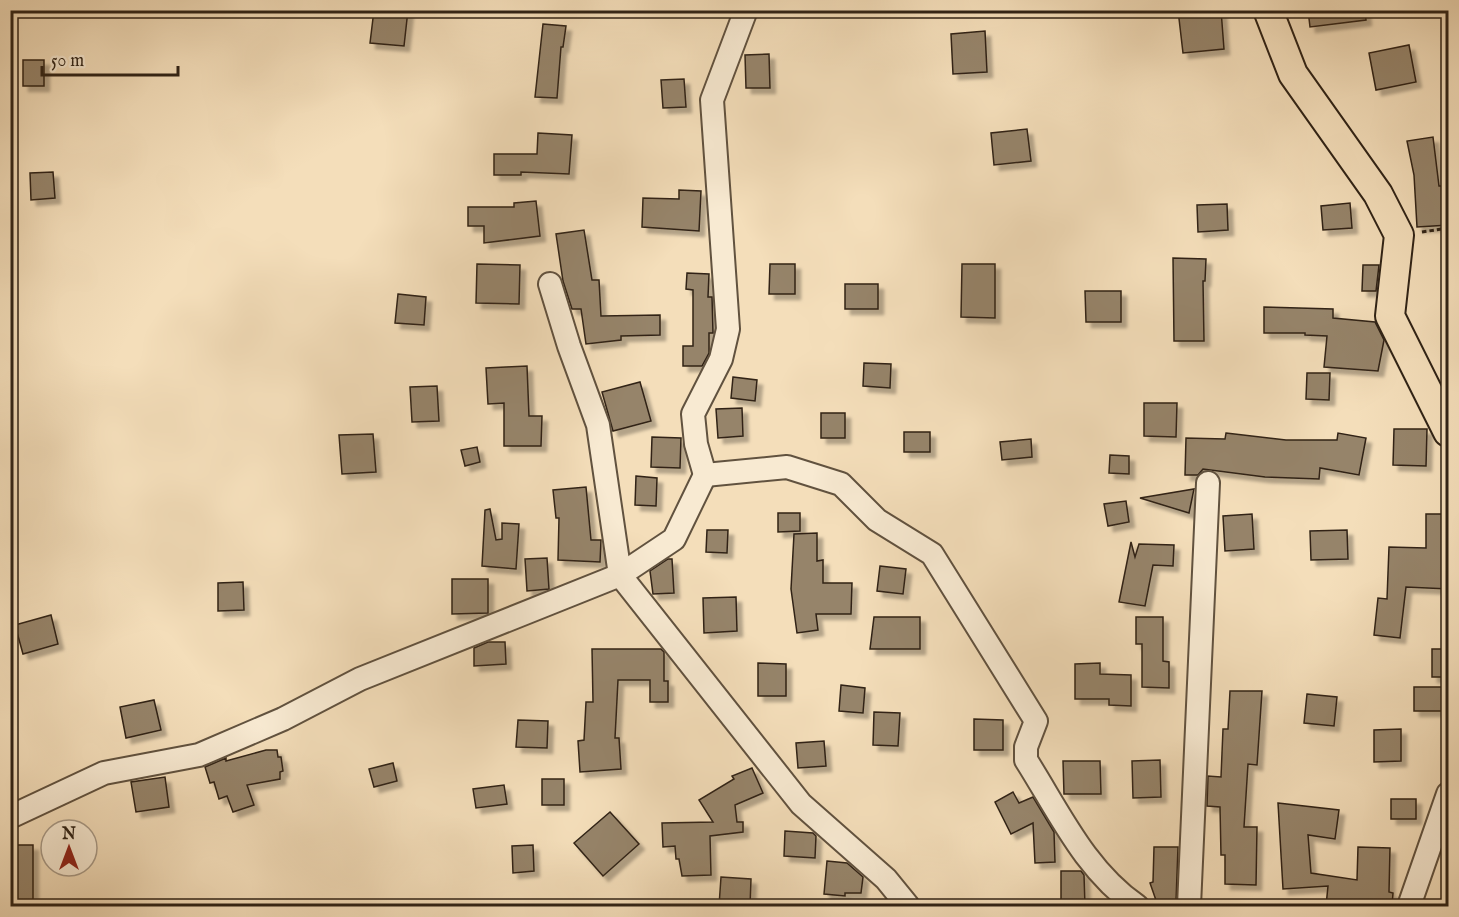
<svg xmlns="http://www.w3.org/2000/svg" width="1459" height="917" font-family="'IM FELL English',serif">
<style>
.building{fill:#96846b;stroke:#302316;stroke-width:1.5;filter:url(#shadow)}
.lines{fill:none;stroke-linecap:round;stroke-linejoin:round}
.minor-casing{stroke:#61523f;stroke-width:26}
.major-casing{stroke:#302316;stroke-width:32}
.path{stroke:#302316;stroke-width:3;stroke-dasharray:4.5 3;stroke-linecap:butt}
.minor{stroke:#f8ead2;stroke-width:22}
.major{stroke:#f4deba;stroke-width:28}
</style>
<defs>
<filter id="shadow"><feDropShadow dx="5.5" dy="5.5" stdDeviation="1.5" flood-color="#0004"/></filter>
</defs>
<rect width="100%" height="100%" fill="#f4deba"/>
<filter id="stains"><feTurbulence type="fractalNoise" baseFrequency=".00333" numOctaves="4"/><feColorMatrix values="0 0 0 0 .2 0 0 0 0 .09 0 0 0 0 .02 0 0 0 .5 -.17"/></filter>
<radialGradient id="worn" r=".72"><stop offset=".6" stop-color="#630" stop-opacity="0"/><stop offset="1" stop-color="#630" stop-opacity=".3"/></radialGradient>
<!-- building -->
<g class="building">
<polygon points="374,10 408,10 404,46 370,43"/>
<polygon points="1178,10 1221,10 1224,49 1183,53"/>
<polygon points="1308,10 1365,10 1366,20 1310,27"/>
<polygon points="543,24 566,26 563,47 561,47 557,98 535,97"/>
<polygon points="985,31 987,72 953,74 951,34"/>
<polygon points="1409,45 1416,82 1376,90 1369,53"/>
<polygon points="769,54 770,88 746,88 745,55"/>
<rect x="23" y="60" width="21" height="26"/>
<polygon points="684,79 686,107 663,108 661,80"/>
<polygon points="1027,129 1031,161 994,165 991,133"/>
<polygon points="538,133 572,135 569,174 521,172 521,175 494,175 494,154 537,154"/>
<polygon points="1433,137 1439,186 1449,186 1449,225 1417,227 1414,175 1407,141"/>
<polygon points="53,172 55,198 31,200 30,173"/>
<polygon points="679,190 701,191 699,231 642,227 643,198 679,199"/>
<polygon points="536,201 540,236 484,243 484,226 468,226 468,207 514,207 514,203"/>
<polygon points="1350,203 1352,228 1323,230 1321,206"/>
<polygon points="1227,204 1228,230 1198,232 1197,205"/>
<polygon points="584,230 592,280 599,280 601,316 660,315 660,335 621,336 621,340 586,344 581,309 572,309 563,281 556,234"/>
<polygon points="1173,258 1206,259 1205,281 1203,281 1204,341 1174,341"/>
<polygon points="477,264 520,265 519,304 476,303"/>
<polygon points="770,264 795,264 795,294 769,294"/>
<polygon points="962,264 995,264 995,318 961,317"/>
<polygon points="1363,265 1379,265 1376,291 1362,291"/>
<polygon points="687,273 709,274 708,297 712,297 713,333 709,333 709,353 702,366 683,366 683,346 693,346 693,290 686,289"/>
<rect x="845" y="284" width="33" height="25"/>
<polygon points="1085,291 1121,291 1121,322 1086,322"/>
<polygon points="398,294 426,297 424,325 395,323"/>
<polygon points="1264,307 1333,309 1333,318 1375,322 1384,340 1378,371 1324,367 1327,336 1305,335 1305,333 1264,333"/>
<polygon points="864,363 891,364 890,388 863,386"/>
<polygon points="527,366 529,416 542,416 541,446 504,446 504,403 488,404 486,368"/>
<polygon points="1307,373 1330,373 1329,400 1306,399"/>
<polygon points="733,377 757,380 755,401 731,398"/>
<polygon points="640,382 651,421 613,431 602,392"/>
<polygon points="437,386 439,421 412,422 410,387"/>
<polygon points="1144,403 1177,403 1176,437 1144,436"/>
<polygon points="742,408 743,436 718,438 716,409"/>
<rect x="821" y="413" width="24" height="25"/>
<polygon points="1394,429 1427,429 1426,466 1393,465"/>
<rect x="904" y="432" width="26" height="20"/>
<polygon points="1226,433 1286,440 1337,440 1338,433 1366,438 1359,475 1320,468 1319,479 1265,477 1203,469 1198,475 1185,475 1186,438 1225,439"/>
<polygon points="373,434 376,472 342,474 339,435"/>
<polygon points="652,437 681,438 680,468 651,467"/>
<polygon points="1031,439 1032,457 1002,460 1000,442"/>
<polygon points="477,447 480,462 465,466 461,450"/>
<polygon points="1110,455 1129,456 1129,474 1109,473"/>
<polygon points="636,476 657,478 656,506 635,505"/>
<polygon points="586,487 591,540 601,540 600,562 558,560 559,518 556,518 553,490"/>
<polygon points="1194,489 1189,513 1140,498"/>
<polygon points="1126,501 1129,522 1108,526 1104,504"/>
<polygon points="490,509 496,540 502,539 502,523 519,524 516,569 482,566 485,510"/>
<polygon points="778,513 800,513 800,531 778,532"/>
<polygon points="1252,514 1254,549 1225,551 1223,516"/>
<polygon points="1426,514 1449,514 1449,589 1406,587 1400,638 1374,635 1378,598 1387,599 1389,547 1426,548"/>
<polygon points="707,530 728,530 727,553 706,552"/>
<polygon points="1347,530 1348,559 1311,560 1310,531"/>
<polygon points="817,533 817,561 823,560 823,583 852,583 851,614 816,614 818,630 797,633 791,589 794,534"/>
<polygon points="1131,542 1135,557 1139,544 1174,545 1173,566 1153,565 1145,606 1119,602"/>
<polygon points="547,558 549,589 527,591 525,559"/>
<polygon points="668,559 672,559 674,593 653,594 650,571"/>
<polygon points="880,566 906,569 903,594 877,591"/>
<polygon points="452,579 488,579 488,613 452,614"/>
<polygon points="243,582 244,610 218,611 218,583"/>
<polygon points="736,597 737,631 704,633 703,598"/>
<polygon points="51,615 58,644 23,654 15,625"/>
<polygon points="874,617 920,617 920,649 870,649"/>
<polygon points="1136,617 1163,617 1163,661 1169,662 1169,688 1142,687 1142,644 1136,644"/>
<polygon points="488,642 505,642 506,664 474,666 474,648"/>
<polygon points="592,649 661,649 664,652 664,681 668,681 668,702 650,702 650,680 618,680 615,738 619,738 621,769 580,772 578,741 584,740 586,702 593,702"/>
<rect x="1432" y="649" width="17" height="28"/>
<polygon points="758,663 786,664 786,696 758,696"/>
<polygon points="1100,663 1100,674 1131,675 1131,706 1109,705 1109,699 1075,699 1075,664"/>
<polygon points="841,685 865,688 863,713 839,711"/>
<rect x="1414" y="687" width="29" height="24"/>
<polygon points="1230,691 1262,691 1257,765 1248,764 1244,827 1257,827 1256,885 1225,884 1225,855 1221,855 1220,807 1207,806 1208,776 1221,777 1223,729 1228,729"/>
<polygon points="1307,694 1337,697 1334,726 1304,723"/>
<polygon points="154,700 161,730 126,738 120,707"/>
<polygon points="874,712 900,713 898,746 873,745"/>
<polygon points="974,719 1003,720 1003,750 974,750"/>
<polygon points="518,720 548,721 547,748 516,747"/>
<polygon points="1401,729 1401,761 1374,762 1374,730"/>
<polygon points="824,741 826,766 798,768 796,743"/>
<polygon points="266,750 277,750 278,757 281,757 283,771 280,772 280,779 247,785 254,805 233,812 227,796 219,799 214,782 210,783 205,767 226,758 226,761"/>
<polygon points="1160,760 1161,797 1133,798 1132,761"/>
<polygon points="1063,761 1100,761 1101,794 1064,794"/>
<polygon points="393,763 397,781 374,787 369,769"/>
<polygon points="752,768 763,793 735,805 737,822 743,822 743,832 710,836 711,875 682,876 679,859 676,859 675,846 663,847 662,823 713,822 699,800 734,779 732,776"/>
<polygon points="165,777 169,807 136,812 131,782"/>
<rect x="542" y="779" width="22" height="26"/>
<polygon points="504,785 507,804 476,808 473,789"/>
<polygon points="1013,792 1019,803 1033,797 1054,832 1055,862 1035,863 1033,823 1011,834 995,802"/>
<rect x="1391" y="799" width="25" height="20"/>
<polygon points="1278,803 1339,810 1335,839 1308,835 1311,873 1357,880 1358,847 1390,848 1389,892 1393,893 1392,906 1326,906 1328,886 1283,889"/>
<polygon points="610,812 639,844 603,876 574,843"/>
<polygon points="785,831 813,833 816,836 815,858 784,856"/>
<polygon points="10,845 33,845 33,905 10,904"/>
<polygon points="533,845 534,871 513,873 512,846"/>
<polygon points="1154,847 1178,847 1176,901 1158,906 1150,883 1153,882"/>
<polygon points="827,861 847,863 863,877 861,893 845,893 845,896 824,894"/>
<polygon points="1061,871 1081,871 1084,875 1085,906 1061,906"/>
<polygon points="721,877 751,879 750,906 719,906"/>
</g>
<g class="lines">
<!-- minor casing -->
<g class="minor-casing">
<g id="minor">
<path d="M746,10L712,100L728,329L721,359L693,414L696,444L705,475L787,467L841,484L877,520L932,554L1036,721L1026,747V760C1059,812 1085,870 1137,906"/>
<polyline points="550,284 569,346 598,425 620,575 801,804 886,879 908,906"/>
<polyline points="10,817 104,773 199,755 283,719 360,679 620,575 674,539 705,475"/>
<polyline points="1189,906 1208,483"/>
<polyline points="1409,906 1448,794"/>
</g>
</g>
<!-- major casing -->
<g class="major-casing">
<polyline id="major" points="1268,10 1293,74 1378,194 1399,235 1390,316 1448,432"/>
</g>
<!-- path -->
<polyline class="path" points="1422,232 1448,228"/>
<!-- minor -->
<use href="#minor" class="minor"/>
<!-- major -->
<use href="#major" class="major"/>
</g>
<!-- margin -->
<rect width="1459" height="917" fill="none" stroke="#f4deba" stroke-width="36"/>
<rect x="12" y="12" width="1435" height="893" fill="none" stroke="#302316" stroke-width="3"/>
<rect x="18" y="18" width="1423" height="881" fill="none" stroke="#302316" stroke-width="1.5"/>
<!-- north arrow -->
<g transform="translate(69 848)"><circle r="28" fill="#f8ead2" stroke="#a89a87" stroke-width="1.5"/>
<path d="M0-4.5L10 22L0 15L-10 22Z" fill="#8f2418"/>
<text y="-9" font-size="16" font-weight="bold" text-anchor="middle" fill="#302316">N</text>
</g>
<!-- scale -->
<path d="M42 66v9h136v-9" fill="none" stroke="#302316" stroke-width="3"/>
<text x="51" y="66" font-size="18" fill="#302316" stroke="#f8ead2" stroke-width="4.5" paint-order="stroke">50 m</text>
<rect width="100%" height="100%" filter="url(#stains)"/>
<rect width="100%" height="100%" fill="url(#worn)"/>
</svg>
